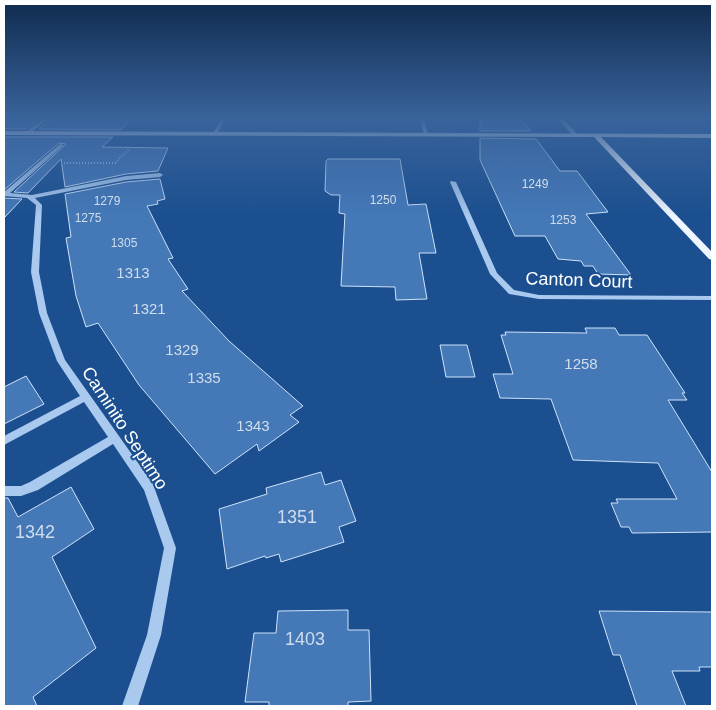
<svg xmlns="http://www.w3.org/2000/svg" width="716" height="710" font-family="Arial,sans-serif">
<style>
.building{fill:#4478b7;stroke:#cfe3fa}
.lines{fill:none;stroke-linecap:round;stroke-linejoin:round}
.path{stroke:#a9c9ee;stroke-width:2;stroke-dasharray:1 2;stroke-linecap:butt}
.minor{fill:#a9c9ee;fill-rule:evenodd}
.major{fill:#f0f6ff;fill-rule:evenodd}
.labels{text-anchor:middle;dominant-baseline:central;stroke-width:4;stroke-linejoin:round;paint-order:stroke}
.far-number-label{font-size:12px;fill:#d0dded}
.number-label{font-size:15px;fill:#d0dded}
.street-label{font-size:18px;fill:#fff;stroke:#1b4f8f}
.near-number-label{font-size:18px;fill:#d0dded}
</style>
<rect width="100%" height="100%" fill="#1b4f8f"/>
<!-- building -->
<g class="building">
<polygon points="4,117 43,117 26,129 4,129"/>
<polygon points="54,117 134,117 121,130 39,129"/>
<polygon points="480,120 522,120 531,131 480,131"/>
<polygon points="4,137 113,137 102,147 168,148 158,171 126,174 65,187 61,159 28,193 14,192 66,144 59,143 4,190"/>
<polygon points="480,138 536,139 560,171 577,171 608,212 586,214 631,275 598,274 593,266 584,266 581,261 558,259 545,236 515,236 480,160"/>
<polygon points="328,159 400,159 408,205 426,204 436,253 419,253 427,299 396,300 395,287 341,286 345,214 339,213 340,195 331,195 325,191 326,161"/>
<polygon points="160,179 165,199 157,201 158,204 147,206 173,258 168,259 188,289 182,291 229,341 303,406 290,415 299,422 259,451 257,444 215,474 139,385 98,323 86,327 76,296 66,238 71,237 65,194 126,182"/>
<polygon points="4,198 22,199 4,218"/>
<polygon points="585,328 615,328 619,335 647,335 685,393 682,393 687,400 668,400 712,472 712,532 632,533 629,527 621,527 611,503 618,503 616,499 677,499 658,463 573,460 551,399 500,398 493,374 513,374 501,335 506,335 505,332 587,333"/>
<polygon points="440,345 467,345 475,377 446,377"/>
<polygon points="26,376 44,404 4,424 4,387"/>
<polygon points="321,472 325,485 341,480 356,521 339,527 344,542 281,562 279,554 266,558 265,556 227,569 219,509 267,494 266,488"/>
<polygon points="71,487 94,529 52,557 96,648 33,697 37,706 4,706 4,498 8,498 18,517"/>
<polygon points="348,610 348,630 369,630 371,701 348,702 348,706 269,706 269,702 245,702 254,633 276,633 278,611"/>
<polygon points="599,611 712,612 712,667 699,667 700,671 672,671 686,706 637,706 620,655 613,655"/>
</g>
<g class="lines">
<!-- path -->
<g class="path">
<polyline points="61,163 116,163"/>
<polyline points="115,163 130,148"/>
</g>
<!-- minor -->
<g class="minor">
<polygon points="47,117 52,117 29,134 25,134 25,132"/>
<polygon points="223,117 227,117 216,135 212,135"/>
<polygon points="420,117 424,117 428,136 424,135"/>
<polygon points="557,117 561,117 578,135 578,137 574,137"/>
<polygon points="60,144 64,145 10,193 32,195 126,176 160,173 163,175 160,177 126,180 35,198 42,205 39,272 47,313 65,360 153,484 176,548 161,635 138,706 122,706 147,635 164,548 144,490 113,444 38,490 21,496 4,496 4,486 21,486 30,482 108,437 84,402 4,445 4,436 80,396 57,361 39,313 31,272 36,205 27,198 4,196 4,192"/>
<polygon points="451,181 456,182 497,273 514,290 539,295 712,296 712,300 539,299 509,294 490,274 450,182"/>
</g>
<!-- major -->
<polygon class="major" points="4,131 712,134 712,138 601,137 712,252 712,260 709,259 594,137 4,135"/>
</g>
<!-- sky -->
<linearGradient id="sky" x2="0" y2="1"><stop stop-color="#0f2b4f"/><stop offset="0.54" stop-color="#39639b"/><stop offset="1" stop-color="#39639b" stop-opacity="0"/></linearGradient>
<rect width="716" height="217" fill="url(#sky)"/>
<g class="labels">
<!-- far-number labels -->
<g class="far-number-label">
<text x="535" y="184">1249</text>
<text x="383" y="200">1250</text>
<text x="107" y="201">1279</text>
<text x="88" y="218">1275</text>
<text x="563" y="220">1253</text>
<text x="124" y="243">1305</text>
</g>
<!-- number labels -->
<g class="number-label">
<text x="133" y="272">1313</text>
<text x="149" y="308">1321</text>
<text x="182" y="349">1329</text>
<text x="581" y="363">1258</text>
<text x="204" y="377">1335</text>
<text x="253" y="425">1343</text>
</g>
<!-- street labels -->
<g class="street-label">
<text transform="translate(579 280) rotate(2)">Canton Court</text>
<text transform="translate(125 428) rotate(57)">Caminito Septimo</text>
</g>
<!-- near-number labels -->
<g class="near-number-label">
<text x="297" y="517">1351</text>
<text x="35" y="532">1342</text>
<text x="305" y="639">1403</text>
</g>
</g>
<!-- border -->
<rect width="716" height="710" fill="none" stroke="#ffffff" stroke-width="10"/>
</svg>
